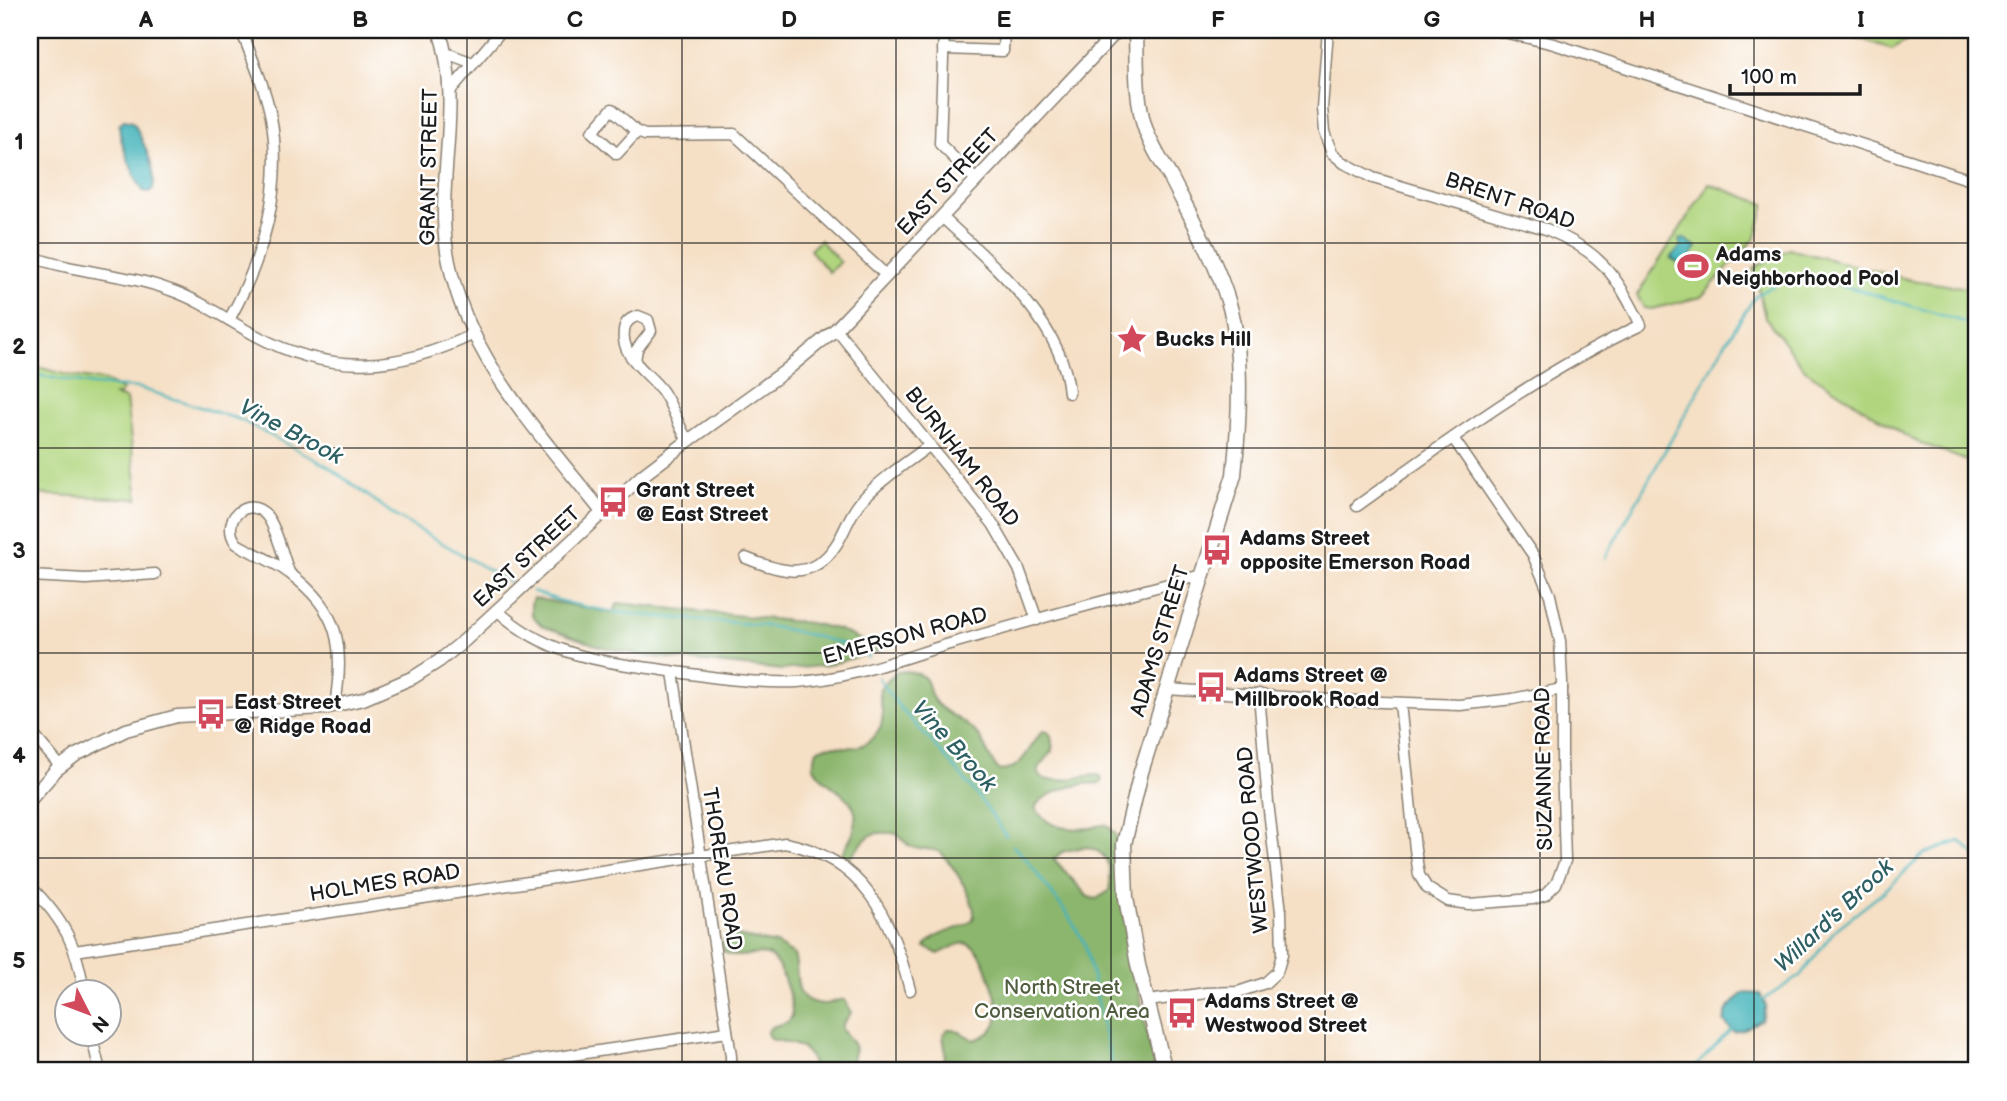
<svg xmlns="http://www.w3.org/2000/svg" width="2007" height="1101" font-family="'Balsamiq Sans',sans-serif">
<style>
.green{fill:#b0d57e;stroke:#66784d;stroke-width:2}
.forest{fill:#8cb66d;stroke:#546944;stroke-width:2;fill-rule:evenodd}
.water{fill:#43b3b9;stroke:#30686a;stroke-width:2}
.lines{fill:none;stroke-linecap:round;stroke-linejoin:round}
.stream{stroke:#43b3b9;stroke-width:2.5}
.minor-casing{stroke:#887e70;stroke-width:13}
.tertiary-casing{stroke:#887e70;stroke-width:15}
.secondary-casing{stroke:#887e70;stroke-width:17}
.minor{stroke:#fff;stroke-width:10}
.tertiary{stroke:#fff;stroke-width:12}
.secondary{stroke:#fff;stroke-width:14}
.grid{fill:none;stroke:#1c1c1c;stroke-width:2;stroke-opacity:0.55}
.labels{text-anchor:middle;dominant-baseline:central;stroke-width:5;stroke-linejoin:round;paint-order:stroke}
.street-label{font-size:21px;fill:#1c1c1c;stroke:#fff}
.poi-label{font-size:21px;font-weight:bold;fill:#1c1c1c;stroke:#fff;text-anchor:start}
.park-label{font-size:21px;fill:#505d3e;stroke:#fff}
.water-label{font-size:23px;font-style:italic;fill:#2e6063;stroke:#fff}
.neatline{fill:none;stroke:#1c1c1c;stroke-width:2.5}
.grid-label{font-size:23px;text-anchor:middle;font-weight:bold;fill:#1c1c1c}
</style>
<rect width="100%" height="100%" fill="#fff"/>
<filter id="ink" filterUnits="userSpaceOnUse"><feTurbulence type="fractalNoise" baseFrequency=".0143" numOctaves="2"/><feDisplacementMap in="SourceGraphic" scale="14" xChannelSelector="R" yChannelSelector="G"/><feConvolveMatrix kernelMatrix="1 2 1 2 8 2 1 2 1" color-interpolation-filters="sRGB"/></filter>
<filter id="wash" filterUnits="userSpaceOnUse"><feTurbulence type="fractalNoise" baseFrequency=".00686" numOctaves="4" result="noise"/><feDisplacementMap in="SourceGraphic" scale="28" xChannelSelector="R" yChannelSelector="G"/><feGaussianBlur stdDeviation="1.57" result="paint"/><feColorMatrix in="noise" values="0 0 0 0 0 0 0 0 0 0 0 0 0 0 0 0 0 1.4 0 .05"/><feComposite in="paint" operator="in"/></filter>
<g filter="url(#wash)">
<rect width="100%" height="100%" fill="#f5dfc5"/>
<!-- green -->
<g class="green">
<polygon points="1832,30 1911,30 1908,39 1892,49"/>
<polygon points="1709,184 1765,204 1756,237 1701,297 1652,309 1644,308 1637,295"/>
<polygon points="820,240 840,262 829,272 810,250"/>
<polygon points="1789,249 1911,280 1977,289 1977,465 1911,439 1805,370 1765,317 1753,268"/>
<polygon points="30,365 72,376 105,381 123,390 119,395 113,395 126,399 138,499 30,494"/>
</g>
<!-- forest -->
<g class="forest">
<polygon points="533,598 613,613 618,603 628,604 810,623 840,630 873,646 875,643 881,650 828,665 782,670 646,656 599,646 542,626 531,614 531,604"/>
<path d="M907,671C938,676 922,690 937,704C949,716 966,721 977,734C987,746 988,760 1000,771C1024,770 1029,745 1043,731L1048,732L1051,736L1053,751L1040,766L1038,774C1047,788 1083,774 1099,775L1102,779L1101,783C1095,784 1090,783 1084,784C1070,786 1040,795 1035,808C1048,829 1068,830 1090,828C1097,827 1100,824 1107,825L1117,836L1114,862L1119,887L1151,1053L1158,1071H934C950,1062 945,1050 943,1035L948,1029H954L974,1040C1009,1030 998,1001 989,976C986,965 980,949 968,944C959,941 947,951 938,954L925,947C936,930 964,930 972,920C982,910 951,861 941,853C931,846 919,852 909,846C905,843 902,838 898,834C862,828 867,843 847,860L842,853C845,847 851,840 853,833C867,794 825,792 813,765L817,750C834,739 853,756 870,740C877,735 881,730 882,721C884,709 878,699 880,688L897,672ZM1083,847C1108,849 1113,869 1109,891L1096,899L1088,897L1054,859L1062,852Z"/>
<path d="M732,935L776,944L794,955C801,975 788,1001 823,1004C832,1005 837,998 845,1000L851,1013L842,1025V1030C863,1054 852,1044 851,1071H810L813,1067C811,1044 788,1043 770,1039L767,1033L771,1027L788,1022L792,1016C793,1003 781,959 767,955C752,951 738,962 723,951L722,943L725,938Z"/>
</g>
<!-- water -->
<g class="water">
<path d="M124,120L132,122L135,125C143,143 158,170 153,189L149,192L143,191C135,179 116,135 120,123Z"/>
<polygon points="1683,238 1697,247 1683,267 1671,258 1681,246 1679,240"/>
<polygon points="1743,993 1760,994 1766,1006 1762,1019 1743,1030 1734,1032 1724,1022 1727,1010"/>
</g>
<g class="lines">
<!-- stream -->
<g class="stream">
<polyline points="30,374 93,385 139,388 241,420 326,465 397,517 511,583"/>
<polyline points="1605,558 1724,345 1756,295 1781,282 1818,280 1859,290 1977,326"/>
<path d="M532,591C604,620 683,616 758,625C793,629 828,640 862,649L868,658"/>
<path d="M878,677C894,705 917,725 938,749C963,776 986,805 1006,836"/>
<polyline points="1013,846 1026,859 1068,915 1085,944 1113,1071"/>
<polyline points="1761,1001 1800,976 1835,930 1881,894 1924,854 1960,841 1977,857"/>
<polyline points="1691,1071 1733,1028"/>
</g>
</g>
</g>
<g filter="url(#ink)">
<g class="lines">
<!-- minor casing -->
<g class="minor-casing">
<g id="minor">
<polyline points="944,30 940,144 976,180"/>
<path d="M1328,30L1322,108L1324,132L1332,153L1344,163L1373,178L1546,229C1600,251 1616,274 1641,325C1540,372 1448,441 1357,506"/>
<polyline points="1495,30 1554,44 1977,182"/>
<polyline points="943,49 1003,51 1004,30"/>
<polyline points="446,53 473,63"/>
<polyline points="450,91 502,30"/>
<polyline points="637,132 617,154 592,132 612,109 637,132 645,135 734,134 887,276"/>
<path d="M942,217C990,262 1064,323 1069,393"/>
<path d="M30,256C74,273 125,273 170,290C200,300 227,320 255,335C330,376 398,371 474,334"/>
<path d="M229,320C263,259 284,188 271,117C265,87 252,58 241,30"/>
<polyline points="836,329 993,524 1019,569 1037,620"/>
<path d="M635,361L637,349L651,331L648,320L638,316C630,318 625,322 624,330C620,358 649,372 663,392C673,407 678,425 688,441"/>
<path d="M746,558C780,572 812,582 836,545C846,530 850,512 863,499C882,478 908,462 930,445"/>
<path d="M289,572C283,557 276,526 266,515C248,494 218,521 237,544C254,554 274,561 289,573C341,611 344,647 335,706"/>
<polyline points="30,576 86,579 155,574"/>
<path d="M498,611C541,651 592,661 649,668C698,675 747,684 797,682C849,679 897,660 946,645C1032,620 1117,597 1203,575"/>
<polyline points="673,672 731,1056 731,1071"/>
<polyline points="1167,689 1330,700 1460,705 1513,699 1562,689"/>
<polyline points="1400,703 1415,849 1419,875 1427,888 1448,901 1469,904 1533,899 1545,895 1556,884 1565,861 1562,760 1562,682 1560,641 1550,595 1533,555 1453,438"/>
<polyline points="30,731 61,767"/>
<path d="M30,886C64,920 77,945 84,992"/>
<path d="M75,951L785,843C864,858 892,919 910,990"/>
<polyline points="1148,1001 1206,993 1238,992 1265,983 1277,972 1282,955 1281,912 1268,802 1259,694"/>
<polyline points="91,1034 100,1071"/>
<polyline points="464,1071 727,1032"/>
</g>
</g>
<!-- tertiary casing -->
<g class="tertiary-casing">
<g id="tertiary">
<path d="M439,30C460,92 443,156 444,219C447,337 533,425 602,512"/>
<polyline points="30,800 56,770 76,755 126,730 177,716 324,708 363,699 414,677 439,661 465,640 643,475 688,441 784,372 836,329 1118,30"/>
<polyline points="1535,1071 1602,1071"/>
</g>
</g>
<!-- secondary casing -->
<g class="secondary-casing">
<path id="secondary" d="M1136,30C1137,62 1135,100 1146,131C1152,147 1162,163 1171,178C1192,219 1216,260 1229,304C1244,352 1239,426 1234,475L1141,772L1124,844L1126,898L1138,965L1165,1071"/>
</g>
<!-- minor -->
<use href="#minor" class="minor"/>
<!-- tertiary -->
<use href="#tertiary" class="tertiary"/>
<!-- secondary -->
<use href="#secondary" class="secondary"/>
</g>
</g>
<!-- grid -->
<path class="grid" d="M253,30V1071M467,30V1071M682,30V1071M896,30V1071M1111,30V1071M1325,30V1071M1540,30V1071M1754,30V1071M30,243H1977M30,448H1977M30,653H1977M30,858H1977"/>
<!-- icons -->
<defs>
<g id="stadium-bare" transform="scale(2.415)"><path d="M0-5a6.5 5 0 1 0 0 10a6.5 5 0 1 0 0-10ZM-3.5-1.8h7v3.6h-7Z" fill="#d1495b" stroke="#fff" stroke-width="2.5" paint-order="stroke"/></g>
<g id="sight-bare" transform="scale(2.415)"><path d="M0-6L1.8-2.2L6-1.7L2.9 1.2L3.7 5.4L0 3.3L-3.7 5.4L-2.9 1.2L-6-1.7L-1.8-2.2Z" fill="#d1495b" stroke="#fff" stroke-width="2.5" paint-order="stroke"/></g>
<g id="bus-bare" transform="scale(2.415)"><path d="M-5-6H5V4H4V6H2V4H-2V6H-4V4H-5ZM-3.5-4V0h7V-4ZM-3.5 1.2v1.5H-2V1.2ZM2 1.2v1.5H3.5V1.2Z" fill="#d1495b" stroke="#fff" stroke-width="2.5" paint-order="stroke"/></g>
</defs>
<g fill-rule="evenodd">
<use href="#stadium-bare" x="1693" y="266"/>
<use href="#sight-bare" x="1132" y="339"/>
<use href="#bus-bare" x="613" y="502"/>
<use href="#bus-bare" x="1217" y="550"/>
<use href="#bus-bare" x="1211" y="687"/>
<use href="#bus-bare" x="211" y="714"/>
<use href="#bus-bare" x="1182" y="1013"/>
</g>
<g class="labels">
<!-- street labels -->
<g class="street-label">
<text transform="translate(429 167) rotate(-89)">GRANT STREET</text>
<text transform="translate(948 182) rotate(-47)">EAST STREET</text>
<text transform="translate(1510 201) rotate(19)">BRENT ROAD</text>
<text transform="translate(962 457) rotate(52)">BURNHAM ROAD</text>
<text transform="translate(527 557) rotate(-43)">EAST STREET</text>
<text transform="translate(905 636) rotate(-15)">EMERSON ROAD</text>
<text transform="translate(1160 641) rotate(-73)">ADAMS STREET</text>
<text transform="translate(1544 769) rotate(-91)">SUZANNE ROAD</text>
<text transform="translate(1253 840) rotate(-95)">WESTWOOD ROAD</text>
<text transform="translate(722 869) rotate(81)">THOREAU ROAD</text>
<text transform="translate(385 883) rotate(-9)">HOLMES ROAD</text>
</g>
<!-- poi labels -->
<g class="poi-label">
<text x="1716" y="254">Adams<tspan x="1716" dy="24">Neighborhood Pool</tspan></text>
<text x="1155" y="339">Bucks Hill</text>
<text x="636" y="490">Grant Street<tspan x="636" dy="24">@ East Street</tspan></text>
<text x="1240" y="538">Adams Street<tspan x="1240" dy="24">opposite Emerson Road</tspan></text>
<text x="1234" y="675">Adams Street @<tspan x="1234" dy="24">Millbrook Road</tspan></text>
<text x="234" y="702">East Street<tspan x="234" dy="24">@ Ridge Road</tspan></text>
<text x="1205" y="1001">Adams Street @<tspan x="1205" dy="24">Westwood Street</tspan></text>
</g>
<!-- park labels -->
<g class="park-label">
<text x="1062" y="987">North Street<tspan x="1062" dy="24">Conservation Area</tspan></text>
</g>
<!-- water labels -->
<g class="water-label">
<text transform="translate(291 432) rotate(28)">Vine Brook</text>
<text transform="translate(954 746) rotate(48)">Vine Brook</text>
<text transform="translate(1834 916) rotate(-43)">Willard's Brook</text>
</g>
</g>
<!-- margin -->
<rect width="2007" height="1101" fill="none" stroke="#fff" stroke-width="77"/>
<!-- north arrow -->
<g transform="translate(88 1013) rotate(132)"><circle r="33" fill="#ffffff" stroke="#a4a4a4" stroke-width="2"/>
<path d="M0-5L12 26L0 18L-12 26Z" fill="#d1495b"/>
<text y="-10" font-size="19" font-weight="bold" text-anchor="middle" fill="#1c1c1c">N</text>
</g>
<!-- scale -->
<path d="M1730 84v10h130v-10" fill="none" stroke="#1c1c1c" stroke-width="3.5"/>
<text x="1741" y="84" font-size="21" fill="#1c1c1c" stroke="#ffffff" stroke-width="5" paint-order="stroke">100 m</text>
<rect x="38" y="38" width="1930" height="1024" class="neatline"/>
<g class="grid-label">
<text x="146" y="27">A</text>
<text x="360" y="27">B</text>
<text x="575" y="27">C</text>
<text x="789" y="27">D</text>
<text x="1004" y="27">E</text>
<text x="1218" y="27">F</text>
<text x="1432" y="27">G</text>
<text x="1647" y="27">H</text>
<text x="1861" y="27">I</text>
<text x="19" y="149">1</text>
<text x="19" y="354">2</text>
<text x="19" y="558">3</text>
<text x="19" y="763">4</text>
<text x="19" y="968">5</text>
</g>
</svg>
